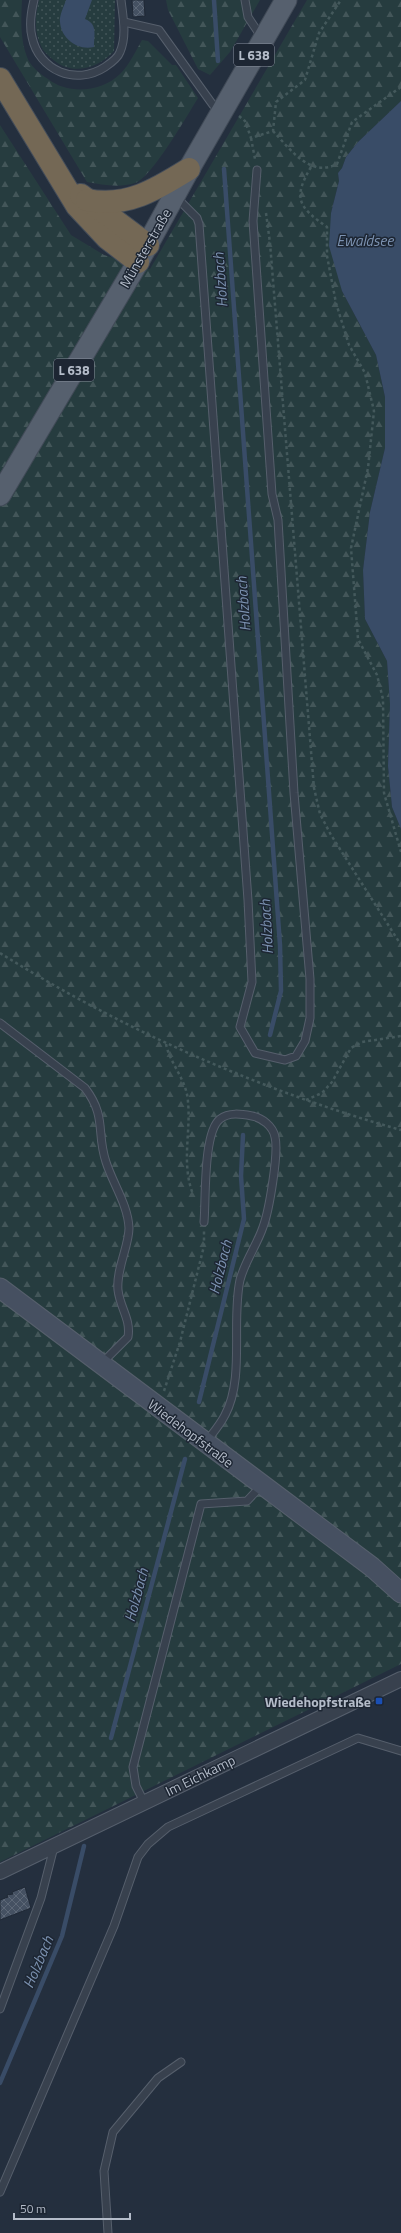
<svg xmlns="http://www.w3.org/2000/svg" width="401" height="2233" font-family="'Titillium Web',sans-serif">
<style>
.green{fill:url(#green-dots)}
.forest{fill:url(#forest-firs)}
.water{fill:#394c67}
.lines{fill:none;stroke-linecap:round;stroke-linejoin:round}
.stream{stroke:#394c67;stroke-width:4.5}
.building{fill:url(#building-cross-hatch);stroke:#1f2835}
.service-casing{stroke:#565f6c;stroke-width:9}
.minor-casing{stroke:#565f6c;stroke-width:16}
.secondary-casing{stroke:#565f6c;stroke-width:21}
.primary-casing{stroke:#414a57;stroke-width:23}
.motorway-casing{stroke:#434c59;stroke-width:24}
.path{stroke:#44595c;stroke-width:2.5;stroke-dasharray:3 3;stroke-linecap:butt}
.service{stroke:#38414e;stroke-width:7}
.minor{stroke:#38414e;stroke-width:14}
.secondary{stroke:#465061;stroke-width:19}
.primary{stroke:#56606e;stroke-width:21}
.motorway{stroke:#746855;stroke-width:22}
.transit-dot{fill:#1a4fb4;stroke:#1d2633;stroke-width:1.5}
.labels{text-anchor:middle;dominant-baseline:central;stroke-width:3;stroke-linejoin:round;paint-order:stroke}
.shield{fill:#1d2633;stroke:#878f9c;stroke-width:1}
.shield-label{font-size:13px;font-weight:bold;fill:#b4bcc9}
.street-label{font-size:14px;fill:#b4bcc9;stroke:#1d2633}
.poi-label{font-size:14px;font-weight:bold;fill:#b4bcc9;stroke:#1d2633;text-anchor:end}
.water-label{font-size:15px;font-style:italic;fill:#7c92b1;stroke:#1d2633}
</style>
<defs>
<pattern id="green-dots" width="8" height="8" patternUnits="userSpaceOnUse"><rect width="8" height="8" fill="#263c3f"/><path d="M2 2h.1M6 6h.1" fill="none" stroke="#435659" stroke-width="1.8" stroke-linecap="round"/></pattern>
<pattern id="forest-firs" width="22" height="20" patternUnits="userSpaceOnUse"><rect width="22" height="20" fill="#263c3f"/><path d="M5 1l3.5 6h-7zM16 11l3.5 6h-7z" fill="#435659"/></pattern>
<pattern id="building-cross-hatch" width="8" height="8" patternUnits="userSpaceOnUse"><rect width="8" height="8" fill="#455162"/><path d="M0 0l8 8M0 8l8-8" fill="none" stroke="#5d6877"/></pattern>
</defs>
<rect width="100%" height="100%" fill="#242f3e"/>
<!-- green -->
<path class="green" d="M39,0H115L114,51C97,70 70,76 51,58C47,54 43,51 41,46C34,31 35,16 39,0Z"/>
<!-- forest -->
<g class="forest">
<path d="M0,0H22C21,19 20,39 27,57C30,66 40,74 48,79C68,95 102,92 120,74C130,64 135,52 142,40L148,41L172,65H176L198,98C188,114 151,179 135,183C119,188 103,185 87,182L0,37Z"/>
<polygon points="166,0 260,0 230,52 210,75 198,69 168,10"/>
<polygon points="307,0 401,0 401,101 358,142 346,157 342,168 338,173 339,181 331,213 342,291 376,355 385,397 385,448 370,512 363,570 365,619 387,661 390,704 388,766 392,807 401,829 401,1664 0,1862 0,125 71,235 104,255 150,269"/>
</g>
<!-- water -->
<g class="water">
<path d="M66,0H92L85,19C98,24 94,35 94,47C77,51 61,38 60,22C59,16 64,6 66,0Z"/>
<polygon points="401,101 401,829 392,807 388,766 390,704 387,661 365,619 363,570 370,512 385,448 385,397 376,355 342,291 329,246 331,213 339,181 338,173 342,168 346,157 358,142"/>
</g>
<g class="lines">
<!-- stream -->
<g class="stream">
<polyline points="214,0 218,61"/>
<polyline points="224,169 280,945 281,991 270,1035"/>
<polyline points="199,1402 244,1219 241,1176 243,1135"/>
<polyline points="111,1738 185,1459"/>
<polyline points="0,2083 62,1936 84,1846"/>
</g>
</g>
<!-- building -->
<g class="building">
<polygon points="132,0 144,0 145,16 133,17"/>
<polygon points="25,1887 31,1908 0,1920 0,1900 8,1897 7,1895 13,1894 12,1892"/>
</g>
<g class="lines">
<!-- service casing -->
<g class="service-casing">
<g id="service">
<path d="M34,0C31,12 29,25 32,37C39,71 76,86 105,67C111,63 118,58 120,52C127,36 123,17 121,0"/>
<polyline points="245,0 248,17 262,38"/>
<polyline points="124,22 159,30 213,105 221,109"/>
<polyline points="176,197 197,218 199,224 248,900 252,982 240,1027 255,1053 285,1060 296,1056 305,1041 310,1018 310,979 294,793 278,520 272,494 253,221 257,170"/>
<path d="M0,1023L85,1088C107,1117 96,1132 106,1162C113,1184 128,1205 129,1228C129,1246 116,1269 118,1290C120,1308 131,1319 128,1337L102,1363"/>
<path d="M204,1222C206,1200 203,1132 220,1119C229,1112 241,1114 252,1116C262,1118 273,1126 275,1137C279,1153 269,1211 263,1227C257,1245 245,1261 240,1280C231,1321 245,1378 225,1415C220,1425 212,1434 206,1442"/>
<polyline points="144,1802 136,1786 133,1767 201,1504 247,1501 262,1485"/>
<polyline points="0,2009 41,1898 54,1847"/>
<polyline points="0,2192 114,1926 138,1857 148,1844 168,1827 358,1738 401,1751"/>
<polyline points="108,2233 104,2171 113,2132 158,2078 181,2062"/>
</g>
</g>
<!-- minor casing -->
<g class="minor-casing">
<polyline id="minor" points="0,1872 401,1679"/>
</g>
<!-- secondary casing -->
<g class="secondary-casing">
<polyline id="secondary" points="0,1288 372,1567 401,1593"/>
</g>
<!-- primary casing -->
<g class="primary-casing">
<polyline id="primary" points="0,495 138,262 189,169 286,0"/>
</g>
<!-- motorway casing -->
<g class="motorway-casing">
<g id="motorway">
<polyline points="0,79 77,206 107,238 138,262"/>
<polyline points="81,195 148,245"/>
<path d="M87,200C127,208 157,189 189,169"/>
</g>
</g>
<!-- path -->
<g class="path">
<polyline points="239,116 245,121 251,138 273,131 276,102 305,80 319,33 341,0"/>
<path d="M273,131C290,149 310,178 337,164L352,122L401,87"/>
<polyline points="251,138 255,159"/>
<path d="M311,167C292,199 299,207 327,227V256L336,303L349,345L365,373L374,411L368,468L351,548L358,639L377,675L383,699L384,793L401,852"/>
<polyline points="266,213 270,243 314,788 320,814 331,835 401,945"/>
<path d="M0,953C123,1030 262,1091 401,1130"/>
<path d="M166,1044C170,1064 187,1080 188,1102C191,1132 181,1164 193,1194"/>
<polyline points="306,1100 322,1093 332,1082 351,1048 362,1042 401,1036"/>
<polyline points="164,1391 180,1342 204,1246 204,1231"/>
</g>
<!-- service -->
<use href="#service" class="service"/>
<!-- minor -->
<use href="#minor" class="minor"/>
<!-- secondary -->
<use href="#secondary" class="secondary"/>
<!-- primary -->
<use href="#primary" class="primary"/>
<!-- motorway -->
<use href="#motorway" class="motorway"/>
</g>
<!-- markers -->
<rect class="transit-dot" x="375" y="1697" width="8" height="8" rx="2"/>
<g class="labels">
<!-- shield labels -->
<g class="shield">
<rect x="234" y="44" width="40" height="22" rx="3"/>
<rect x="54" y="359" width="40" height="22" rx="3"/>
</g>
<g class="shield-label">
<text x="254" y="55">L 638</text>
<text x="74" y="370">L 638</text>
</g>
<!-- street labels -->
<g class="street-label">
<text transform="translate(145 248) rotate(-60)">Münsterstraße</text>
<text transform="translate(191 1433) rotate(37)">Wiedehopfstraße</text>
<text transform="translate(200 1775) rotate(-26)">Im Eichkamp</text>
</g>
<!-- poi labels -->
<g class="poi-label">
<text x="371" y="1701">Wiedehopfstraße</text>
</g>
<!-- water labels -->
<g class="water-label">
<text x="365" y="240">Ewaldsee</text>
<text transform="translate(220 280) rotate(-94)">Holzbach</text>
<text transform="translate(243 604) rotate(-94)">Holzbach</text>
<text transform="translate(266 927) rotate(-93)">Holzbach</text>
<text transform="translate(220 1267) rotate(-76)">Holzbach</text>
<text transform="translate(136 1595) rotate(-75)">Holzbach</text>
<text transform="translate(38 1962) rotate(-67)">Holzbach</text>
</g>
</g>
<!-- scale -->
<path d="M14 2213v6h116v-6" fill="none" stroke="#b4bcc9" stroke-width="2"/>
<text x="20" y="2213" font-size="12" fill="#b4bcc9" stroke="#1d2633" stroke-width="3" paint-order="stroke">50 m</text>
</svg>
